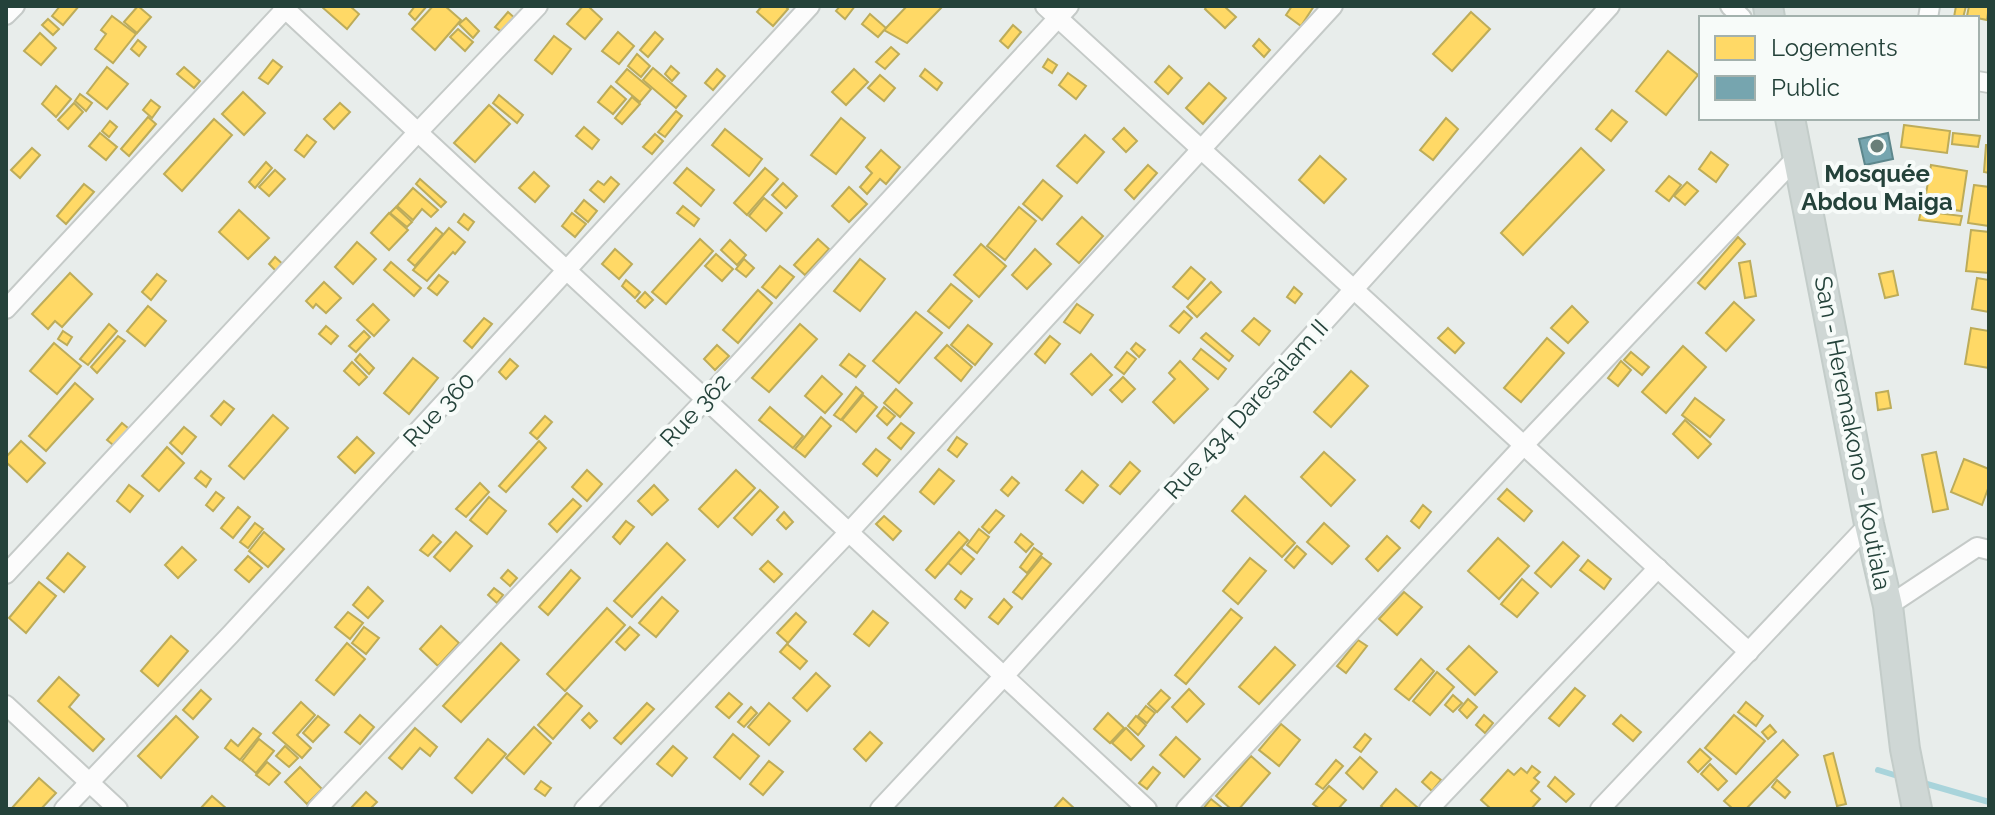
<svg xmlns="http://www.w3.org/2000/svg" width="1995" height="815" font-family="Raleway,sans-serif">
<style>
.homes{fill:#ffd966;stroke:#bdac59;stroke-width:2}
.public{fill:#76a5af;stroke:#5d878c;stroke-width:2}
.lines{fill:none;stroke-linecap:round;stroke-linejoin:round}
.stream{stroke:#a9d4db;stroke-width:6}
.minor-casing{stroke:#c5cac8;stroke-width:22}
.primary-casing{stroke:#c3ccc9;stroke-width:32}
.minor{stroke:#fcfcfc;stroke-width:18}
.primary{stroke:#cfd7d5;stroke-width:28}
.poi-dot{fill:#697e78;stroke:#f7fbf9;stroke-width:3}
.labels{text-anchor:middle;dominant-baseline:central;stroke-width:8;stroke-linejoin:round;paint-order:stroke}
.poi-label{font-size:24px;font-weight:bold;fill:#24423a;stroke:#f7fbf9}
.street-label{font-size:24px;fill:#24423a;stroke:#f7fbf9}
</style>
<rect width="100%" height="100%" fill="#e8edeb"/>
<!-- homes -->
<g class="homes">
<polygon points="60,6 79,6 63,25 52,16"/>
<polygon points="138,6 151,17 137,33 124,22"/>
<polygon points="323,6 350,6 359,14 347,29 322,7"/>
<polygon points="415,6 427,6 415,20 409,14"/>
<polygon points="433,6 445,6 461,20 435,50 412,29"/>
<polygon points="583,6 588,6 602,19 585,39 567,24"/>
<polygon points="762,6 785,6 788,9 773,26 757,12"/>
<polygon points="840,6 855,6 845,19 836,11"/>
<polygon points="907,6 943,6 907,43 884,30"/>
<polygon points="1207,6 1224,6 1236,17 1225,28 1205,9"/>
<polygon points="1292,6 1314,6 1301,26 1286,15"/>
<polygon points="1956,6 1966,6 1963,18 1954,17"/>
<polygon points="1969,6 1989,6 1987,20 1967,16"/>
<polygon points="508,12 518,21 506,35 495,27"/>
<polygon points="1471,12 1490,29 1452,71 1433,54"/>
<polygon points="870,14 886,28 878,37 862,24"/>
<polygon points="112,16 136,34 113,63 95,49 106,34 101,30"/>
<polygon points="466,18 479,31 473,38 459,24"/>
<polygon points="48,19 59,29 53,35 42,25"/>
<polygon points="1013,25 1021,32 1008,48 1000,41"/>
<polygon points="458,29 473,42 465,51 450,37"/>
<polygon points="618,32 634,46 619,64 602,51"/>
<polygon points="655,32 663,39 648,57 640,50"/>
<polygon points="40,33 56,48 41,65 24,51"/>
<polygon points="554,36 571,49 552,74 535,60"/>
<polygon points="1259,39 1270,50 1264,57 1253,46"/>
<polygon points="138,40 146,47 139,56 131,49"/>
<polygon points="891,47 899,54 885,69 876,62"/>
<polygon points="1668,51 1698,75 1666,115 1636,91"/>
<polygon points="637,54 650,66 641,77 628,66"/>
<polygon points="1048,59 1057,65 1052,73 1043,67"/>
<polygon points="273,60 282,67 268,84 259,78"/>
<polygon points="671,66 679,73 672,81 665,74"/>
<polygon points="1169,66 1182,78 1168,94 1155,82"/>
<polygon points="107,67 128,84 107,109 87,93"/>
<polygon points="184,67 200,81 194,88 177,74"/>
<polygon points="653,68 686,96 676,108 643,80"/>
<polygon points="627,69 651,89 640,102 616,82"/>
<polygon points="717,69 725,76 713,90 705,83"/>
<polygon points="854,69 868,82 846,105 832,92"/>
<polygon points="925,69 942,83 937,90 920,76"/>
<polygon points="1068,73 1086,86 1076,99 1059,85"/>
<polygon points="880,75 895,88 884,101 868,88"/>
<polygon points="1209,83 1226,98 1203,124 1186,108"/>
<polygon points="56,86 71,99 56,117 42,104"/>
<polygon points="611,86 626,99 613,114 598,102"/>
<polygon points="243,92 265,113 244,135 222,114"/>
<polygon points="80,94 92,103 86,111 75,101"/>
<polygon points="499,95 523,115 517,123 493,103"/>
<polygon points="632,97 640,104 622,124 615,118"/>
<polygon points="151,100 160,107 152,118 143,110"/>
<polygon points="74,103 83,112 68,129 58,120"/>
<polygon points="340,103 350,112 334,129 324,119"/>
<polygon points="489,105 510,124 475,162 454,143"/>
<polygon points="1612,110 1627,122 1611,141 1596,129"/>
<polygon points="676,111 682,116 665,137 658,132"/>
<polygon points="148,117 156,124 129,156 121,149"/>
<polygon points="841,118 865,138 836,174 811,155"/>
<polygon points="1446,118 1458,129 1433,160 1420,150"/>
<polygon points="214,119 232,135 182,191 164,174"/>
<polygon points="110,121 117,127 109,137 102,131"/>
<polygon points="1904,125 1950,131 1947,153 1901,147"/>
<polygon points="584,127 599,140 592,149 576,136"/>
<polygon points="1124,128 1137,141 1126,152 1113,139"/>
<polygon points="725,129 762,159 749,176 712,145"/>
<polygon points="100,133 117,147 106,160 89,146"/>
<polygon points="1953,133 1980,136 1978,147 1952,144"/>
<polygon points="655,134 663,141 652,154 643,147"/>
<polygon points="307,135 316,142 304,157 295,150"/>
<polygon points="1085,135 1104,152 1077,183 1057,166"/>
<polygon points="1986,145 1989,145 1989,173 1984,172"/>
<polygon points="32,148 40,155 20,178 11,170"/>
<polygon points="1581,148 1604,170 1523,255 1501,233"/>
<polygon points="881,150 900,167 886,184 880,179 867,194 860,187 872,173 866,167"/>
<polygon points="1711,152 1728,165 1716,182 1699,169"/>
<polygon points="1320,156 1346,179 1324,203 1299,180"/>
<polygon points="266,162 272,168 255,188 249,182"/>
<polygon points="1148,165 1157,173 1134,199 1125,190"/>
<polygon points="1931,165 1967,171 1961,211 1924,205"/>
<polygon points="687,168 714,190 701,206 674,183"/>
<polygon points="765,168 778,179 747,215 734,203"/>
<polygon points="275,170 285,179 269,196 259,187"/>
<polygon points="534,172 549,186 535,202 519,188"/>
<polygon points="1669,176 1681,185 1669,201 1656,191"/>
<polygon points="611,177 619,184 604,202 590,190 598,181 604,185"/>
<polygon points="420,179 446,202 441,207 416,184"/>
<polygon points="1043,180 1062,196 1042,220 1023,204"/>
<polygon points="1687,182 1698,191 1685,205 1674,196"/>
<polygon points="783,183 797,196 786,208 772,195"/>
<polygon points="84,184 94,192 66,224 57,216"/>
<polygon points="1974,185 1989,187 1989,226 1968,223"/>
<polygon points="849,187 867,204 849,222 832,206"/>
<polygon points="413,188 438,210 431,217 422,209 413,220 397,206"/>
<polygon points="764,198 782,213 766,231 749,216"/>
<polygon points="584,200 597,211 588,222 575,211"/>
<polygon points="683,206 699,219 694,226 677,213"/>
<polygon points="396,207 412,222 407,227 390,213"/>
<polygon points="1019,207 1036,221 1005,260 987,246"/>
<polygon points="239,210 269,238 248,259 219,232"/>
<polygon points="1921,211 1962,216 1960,225 1919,220"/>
<polygon points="389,213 408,230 389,250 371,233"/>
<polygon points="572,213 586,224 575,237 562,226"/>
<polygon points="464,214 474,222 468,230 458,222"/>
<polygon points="1082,217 1103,236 1079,263 1057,244"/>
<polygon points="436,228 443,234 415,266 408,260"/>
<polygon points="449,228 465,242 455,254 453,252 427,281 413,270"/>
<polygon points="1971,230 1989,232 1989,273 1966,271"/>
<polygon points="1738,237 1745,244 1705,289 1698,283"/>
<polygon points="700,239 713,251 666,304 652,292"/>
<polygon points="818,239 829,249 805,275 794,265"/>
<polygon points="730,240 746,255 737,265 721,250"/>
<polygon points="357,242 376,259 353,284 335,267"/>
<polygon points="981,244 1006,266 979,297 954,275"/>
<polygon points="615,249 632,264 619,279 602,264"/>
<polygon points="1035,249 1051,264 1027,289 1012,275"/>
<polygon points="716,254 733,269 722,281 705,266"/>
<polygon points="275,257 287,268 280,275 269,264"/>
<polygon points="744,259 754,268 746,277 736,269"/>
<polygon points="860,259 885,279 860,311 834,291"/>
<polygon points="1750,261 1756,296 1745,298 1739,263"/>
<polygon points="391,262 421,288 414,296 384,270"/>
<polygon points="780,266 794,277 776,298 762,287"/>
<polygon points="1191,267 1205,279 1188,299 1173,287"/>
<polygon points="1893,271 1898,295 1885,298 1879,274"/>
<polygon points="70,273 92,294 62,327 55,321 48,329 32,314"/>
<polygon points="157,274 166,281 151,300 142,292"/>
<polygon points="439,275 448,282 437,295 428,288"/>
<polygon points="1977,278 1989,280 1989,312 1972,309"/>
<polygon points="626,280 640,292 635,298 622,286"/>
<polygon points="324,282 341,298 326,313 316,304 313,308 306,301"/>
<polygon points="1211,282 1221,292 1197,317 1187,307"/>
<polygon points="951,284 972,301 949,328 928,311"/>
<polygon points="1294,287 1302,294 1295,303 1287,297"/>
<polygon points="758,290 772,303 738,343 723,330"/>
<polygon points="645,292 653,300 645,308 637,301"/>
<polygon points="1734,302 1754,320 1726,351 1706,333"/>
<polygon points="373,304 389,320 374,336 357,320"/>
<polygon points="1077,304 1093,315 1080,333 1064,322"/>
<polygon points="148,306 166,321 145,346 127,331"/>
<polygon points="1572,306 1588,322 1568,343 1551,328"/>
<polygon points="1184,311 1192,318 1179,333 1170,326"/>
<polygon points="916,312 942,333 899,383 873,361"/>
<polygon points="484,318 492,324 472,348 464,341"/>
<polygon points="1254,318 1270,331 1259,345 1242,331"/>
<polygon points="109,324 117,331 88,365 80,359"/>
<polygon points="800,324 817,339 769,392 752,378"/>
<polygon points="968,325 992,344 975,365 951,345"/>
<polygon points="326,326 338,336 331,344 319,334"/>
<polygon points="1448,328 1464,343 1455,353 1438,338"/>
<polygon points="1971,328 1989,331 1989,368 1965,364"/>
<polygon points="63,331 72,337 67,345 58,339"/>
<polygon points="364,331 370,337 356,352 349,346"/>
<polygon points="1206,333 1233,356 1229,361 1201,338"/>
<polygon points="118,336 125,341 97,373 91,367"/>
<polygon points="1050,336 1060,344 1045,363 1035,354"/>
<polygon points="1547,338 1564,353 1521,402 1504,388"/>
<polygon points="54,343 81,366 57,394 30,371"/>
<polygon points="1136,343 1145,350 1139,357 1131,349"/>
<polygon points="717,345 729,356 715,370 704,359"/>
<polygon points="947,345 972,367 961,381 935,358"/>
<polygon points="1683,346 1706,367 1666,413 1642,392"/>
<polygon points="1201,349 1226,369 1218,379 1193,359"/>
<polygon points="1127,352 1136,359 1124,374 1115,367"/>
<polygon points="1631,352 1649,367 1642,375 1624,360"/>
<polygon points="360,354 374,368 369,374 355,360"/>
<polygon points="849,354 865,366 856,377 840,365"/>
<polygon points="1091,354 1112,375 1092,395 1071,374"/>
<polygon points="413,358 438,378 409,414 384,393"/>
<polygon points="510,359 518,366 506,379 499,372"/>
<polygon points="1180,361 1208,389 1174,423 1153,402 1175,379 1169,373"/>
<polygon points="1621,361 1631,370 1618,386 1608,378"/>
<polygon points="352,362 367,377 359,385 344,371"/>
<polygon points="1351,371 1368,386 1331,427 1314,412"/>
<polygon points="822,376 842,394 825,413 805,396"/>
<polygon points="1123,377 1135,389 1122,402 1110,390"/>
<polygon points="75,383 93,399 46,451 29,436"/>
<polygon points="856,387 863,393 841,420 834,415"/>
<polygon points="896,389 912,403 900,417 884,403"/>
<polygon points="1888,391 1891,408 1878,410 1876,393"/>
<polygon points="863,395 877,407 856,432 842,420"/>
<polygon points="1695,398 1724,420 1710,437 1682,415"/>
<polygon points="224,401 234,409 221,425 211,416"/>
<polygon points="770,407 803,436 793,448 759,420"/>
<polygon points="884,407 895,416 887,425 877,416"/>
<polygon points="273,415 288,428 244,479 229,466"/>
<polygon points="545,416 552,422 537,439 530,433"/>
<polygon points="821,417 831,426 805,457 795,449"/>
<polygon points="1685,420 1711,444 1698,458 1673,434"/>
<polygon points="122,423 133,432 118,449 107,440"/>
<polygon points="901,423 914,433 901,449 888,438"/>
<polygon points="184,427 196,437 182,454 170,443"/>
<polygon points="357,437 374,453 355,473 338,457"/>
<polygon points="957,437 967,444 957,457 948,450"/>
<polygon points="21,441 45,463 27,482 6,462 6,457"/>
<polygon points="539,441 546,448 506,492 499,486"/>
<polygon points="167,447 184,463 159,491 142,476"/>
<polygon points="876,449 890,460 877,476 863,464"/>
<polygon points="1324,452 1355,480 1331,506 1301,477"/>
<polygon points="1936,452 1948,509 1933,512 1922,455"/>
<polygon points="1964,459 1989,469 1989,486 1982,505 1951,492"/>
<polygon points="1130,462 1140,471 1120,494 1110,486"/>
<polygon points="939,469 954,481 934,504 920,492"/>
<polygon points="587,470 602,484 587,501 572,487"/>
<polygon points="736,470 755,488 718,527 699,509"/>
<polygon points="201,471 211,479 206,487 195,478"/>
<polygon points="1082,471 1098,485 1083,503 1066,490"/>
<polygon points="1012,477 1019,483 1008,496 1001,490"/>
<polygon points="480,483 489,492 466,517 456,509"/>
<polygon points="129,485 143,496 130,512 117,501"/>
<polygon points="654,485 668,500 652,515 638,501"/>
<polygon points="1507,489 1532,511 1524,521 1498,499"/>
<polygon points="760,490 778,507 752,535 734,518"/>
<polygon points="216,492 224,498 213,511 206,505"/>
<polygon points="1245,496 1295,543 1282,557 1232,511"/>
<polygon points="489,497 506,511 487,534 470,520"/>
<polygon points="573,499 581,506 557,532 549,524"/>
<polygon points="1423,505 1431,512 1419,528 1411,521"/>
<polygon points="238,507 250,517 233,538 221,528"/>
<polygon points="996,510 1004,516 989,533 982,527"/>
<polygon points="784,512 793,522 786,529 777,520"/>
<polygon points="884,516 901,531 893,540 876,524"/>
<polygon points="626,521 634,527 620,544 613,537"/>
<polygon points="255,523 263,529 248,548 240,542"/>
<polygon points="1324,523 1349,546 1332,564 1307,542"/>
<polygon points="979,529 989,537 977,553 967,545"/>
<polygon points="264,532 284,549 268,567 249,551"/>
<polygon points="456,532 472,546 450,571 434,557"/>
<polygon points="959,532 968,540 935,578 926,570"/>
<polygon points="1021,534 1033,544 1026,552 1015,542"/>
<polygon points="433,535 441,542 428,556 420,550"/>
<polygon points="1387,536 1400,548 1378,571 1366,559"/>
<polygon points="1498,538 1529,566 1499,599 1468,571"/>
<polygon points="1563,542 1579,556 1551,587 1535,573"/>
<polygon points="667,543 685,560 632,617 614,601"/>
<polygon points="1297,546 1306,554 1294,568 1285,560"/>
<polygon points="182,547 196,560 178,578 165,565"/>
<polygon points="961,548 974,559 961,574 948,563"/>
<polygon points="1034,548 1042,554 1027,573 1020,567"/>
<polygon points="68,553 85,567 64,592 47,578"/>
<polygon points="248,556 262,568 249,582 235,570"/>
<polygon points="1042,557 1051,564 1022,599 1013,592"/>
<polygon points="1250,558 1266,571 1238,604 1223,591"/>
<polygon points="1588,560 1611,579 1604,589 1580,570"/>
<polygon points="768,561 782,574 774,582 760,569"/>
<polygon points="508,570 517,578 510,586 501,578"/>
<polygon points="571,570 580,578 548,615 539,607"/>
<polygon points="1522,579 1538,593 1517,617 1501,604"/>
<polygon points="39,582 56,596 26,633 9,618"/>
<polygon points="368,587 383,601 368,618 353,605"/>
<polygon points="494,588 503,595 497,603 488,595"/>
<polygon points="961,591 972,599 965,608 955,599"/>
<polygon points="1404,592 1422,607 1397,635 1379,619"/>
<polygon points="662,597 678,611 656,637 639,623"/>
<polygon points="1004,599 1012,607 998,624 989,617"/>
<polygon points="607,608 625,625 565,691 547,674"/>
<polygon points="1231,609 1242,618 1186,684 1175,675"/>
<polygon points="873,611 888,623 869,646 854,634"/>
<polygon points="348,612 363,623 350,639 335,627"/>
<polygon points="796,613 806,622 788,643 777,633"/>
<polygon points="441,626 459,643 438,666 420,649"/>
<polygon points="364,627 379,638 366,654 352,643"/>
<polygon points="630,627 639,635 625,650 616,642"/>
<polygon points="171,636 188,651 158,686 141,671"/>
<polygon points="1358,640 1367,646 1346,673 1337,666"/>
<polygon points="347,643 365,659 334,695 316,680"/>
<polygon points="501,643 519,660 461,722 443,706"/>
<polygon points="787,644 807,661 800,669 780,652"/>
<polygon points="1469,646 1497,672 1475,695 1447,669"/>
<polygon points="1275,647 1295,665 1259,704 1239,687"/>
<polygon points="1421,659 1434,671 1409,700 1395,689"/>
<polygon points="1437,672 1454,687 1430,715 1413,701"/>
<polygon points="816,673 830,686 807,711 793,698"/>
<polygon points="59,677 79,695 69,707 104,739 93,751 38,701"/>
<polygon points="1575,688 1585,696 1559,726 1549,718"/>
<polygon points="1189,689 1204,704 1187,722 1172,707"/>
<polygon points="201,690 211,699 193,719 183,710"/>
<polygon points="1161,690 1170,698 1157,712 1148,704"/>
<polygon points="567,693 582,706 553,739 538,725"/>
<polygon points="729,693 742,704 729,718 716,707"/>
<polygon points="1453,695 1462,703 1453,712 1445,705"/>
<polygon points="1468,699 1477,707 1467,718 1459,710"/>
<polygon points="301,702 315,715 297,735 311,748 302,758 273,733"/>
<polygon points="1746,702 1763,716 1756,726 1738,712"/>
<polygon points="647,703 654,709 621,744 614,738"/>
<polygon points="769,703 790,721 769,745 748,727"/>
<polygon points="1146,706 1155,713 1147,723 1138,716"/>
<polygon points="751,707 757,713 744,727 738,722"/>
<polygon points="589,713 597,721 590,728 582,720"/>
<polygon points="1108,713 1124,728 1110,743 1094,729"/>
<polygon points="360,715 374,727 360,744 345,732"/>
<polygon points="1484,715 1493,723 1485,733 1476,725"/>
<polygon points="1621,715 1641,732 1633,741 1613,724"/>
<polygon points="1734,715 1765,741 1736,774 1705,748"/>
<polygon points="176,716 198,737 161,778 138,756"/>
<polygon points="318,716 329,725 313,742 303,733"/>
<polygon points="1136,716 1146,725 1138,735 1128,726"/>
<polygon points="1281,724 1300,740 1279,766 1259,750"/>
<polygon points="1770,725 1776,732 1768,739 1762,732"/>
<polygon points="534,727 551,743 524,774 506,758"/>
<polygon points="253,728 261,734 240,760 225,748 231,740 238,746"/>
<polygon points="415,728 437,747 430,756 420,748 402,769 389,758"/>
<polygon points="1126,728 1144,746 1131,760 1112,743"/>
<polygon points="870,732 882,743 866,761 854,749"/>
<polygon points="733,734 759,756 740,779 714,757"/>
<polygon points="1365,734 1371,739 1361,752 1354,747"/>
<polygon points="1176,737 1200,759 1184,777 1160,755"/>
<polygon points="259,739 274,751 256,773 242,761"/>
<polygon points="488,739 506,754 472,793 455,778"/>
<polygon points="1783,740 1798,755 1746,809 1733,809 1724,801"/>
<polygon points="285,746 298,758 289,767 276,756"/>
<polygon points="673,746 687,758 672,776 657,764"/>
<polygon points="1700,749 1711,759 1698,772 1688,762"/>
<polygon points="1833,753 1846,804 1837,806 1824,756"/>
<polygon points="1251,756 1270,773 1239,809 1231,809 1216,796"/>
<polygon points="1360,757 1377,772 1363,789 1346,773"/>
<polygon points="1336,760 1343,766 1323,789 1316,784"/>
<polygon points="769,761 783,772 763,795 750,784"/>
<polygon points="267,762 280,773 269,785 256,775"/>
<polygon points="1710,764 1727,781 1718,790 1701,774"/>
<polygon points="1532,766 1540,772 1534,778 1539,782 1531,791 1540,799 1531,809 1491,809 1481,800 1508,770 1514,775 1521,768 1527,773"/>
<polygon points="300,767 322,789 307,804 285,782"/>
<polygon points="1153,767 1160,773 1147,789 1139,783"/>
<polygon points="1431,772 1441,780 1432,791 1422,782"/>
<polygon points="1555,777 1574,794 1566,802 1548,786"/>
<polygon points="39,778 56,793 41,809 11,809"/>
<polygon points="1777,780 1790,792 1785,798 1772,787"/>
<polygon points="541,781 551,788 545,796 535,789"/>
<polygon points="1329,786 1346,800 1338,809 1320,809 1313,804"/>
<polygon points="1396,789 1417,807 1415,809 1384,809 1381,806"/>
<polygon points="366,792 377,802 370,809 350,809"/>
<polygon points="212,796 227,809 200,809"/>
<polygon points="1063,798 1075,809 1053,809"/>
<polygon points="1211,799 1221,807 1219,809 1203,809"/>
</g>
<!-- public -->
<polygon class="public" points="1888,133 1893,159 1865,165 1859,139"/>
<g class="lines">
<!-- stream -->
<g class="stream">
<polyline points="1878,770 1901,777"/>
<polyline points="1920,782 1989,802"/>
</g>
<!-- minor casing -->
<g class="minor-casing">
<g id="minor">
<polyline points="282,6 1147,809"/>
<polyline points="1045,6 1749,652"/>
<polyline points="1730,6 1742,18"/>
<polyline points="6,15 15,6"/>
<polyline points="1928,18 1930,6"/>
<polyline points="1977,81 1989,83"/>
<polyline points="6,309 288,6"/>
<polyline points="6,574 418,132 538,6"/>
<polyline points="1888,606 1977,547 1989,550"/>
<polyline points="6,705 118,809"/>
<polyline points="64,809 230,635 810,6"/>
<polyline points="317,809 706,399 1069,6"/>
<polyline points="584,809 849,532 1333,6"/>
<polyline points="880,809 1004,676 1610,6"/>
<polyline points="1186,809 1524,445 1798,156"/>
<polyline points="1429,809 1658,568"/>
<polyline points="1600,809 1869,524"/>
</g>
</g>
<!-- primary casing -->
<g class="primary-casing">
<g id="primary">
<polyline points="1768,6 1770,18"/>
<polyline points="1790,118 1869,524 1888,606 1905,749 1917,809"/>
</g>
</g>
<!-- minor -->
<use href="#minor" class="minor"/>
<!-- primary -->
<use href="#primary" class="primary"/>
</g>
<!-- markers -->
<circle class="poi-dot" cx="1877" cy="146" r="8"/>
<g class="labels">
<!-- poi labels -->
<g class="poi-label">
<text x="1877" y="173">Mosquée<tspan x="1877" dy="28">Abdou Maiga</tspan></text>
</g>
<!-- street labels -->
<g class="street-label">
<text transform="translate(439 409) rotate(-47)">Rue 360</text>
<text transform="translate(1246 409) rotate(-48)">Rue 434 Daresalam II</text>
<text transform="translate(695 410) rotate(-47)">Rue 362</text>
<text transform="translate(1853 433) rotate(79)">San - Heremakono - Koutiala</text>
</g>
</g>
<!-- border -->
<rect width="1995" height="815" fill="none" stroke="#24423a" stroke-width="16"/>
<!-- legend -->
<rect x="1699" y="16" width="280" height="104" fill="#f7fbf9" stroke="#a3b1ad" stroke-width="2"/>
<rect x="1715" y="36" width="40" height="24" fill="#ffd966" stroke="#a3b1ad" stroke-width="2"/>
<text x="1771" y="56" font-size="24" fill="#24423a">Logements</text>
<rect x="1715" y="76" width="40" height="24" fill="#76a5af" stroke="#a3b1ad" stroke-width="2"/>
<text x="1771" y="96" font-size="24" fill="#24423a">Public</text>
</svg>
